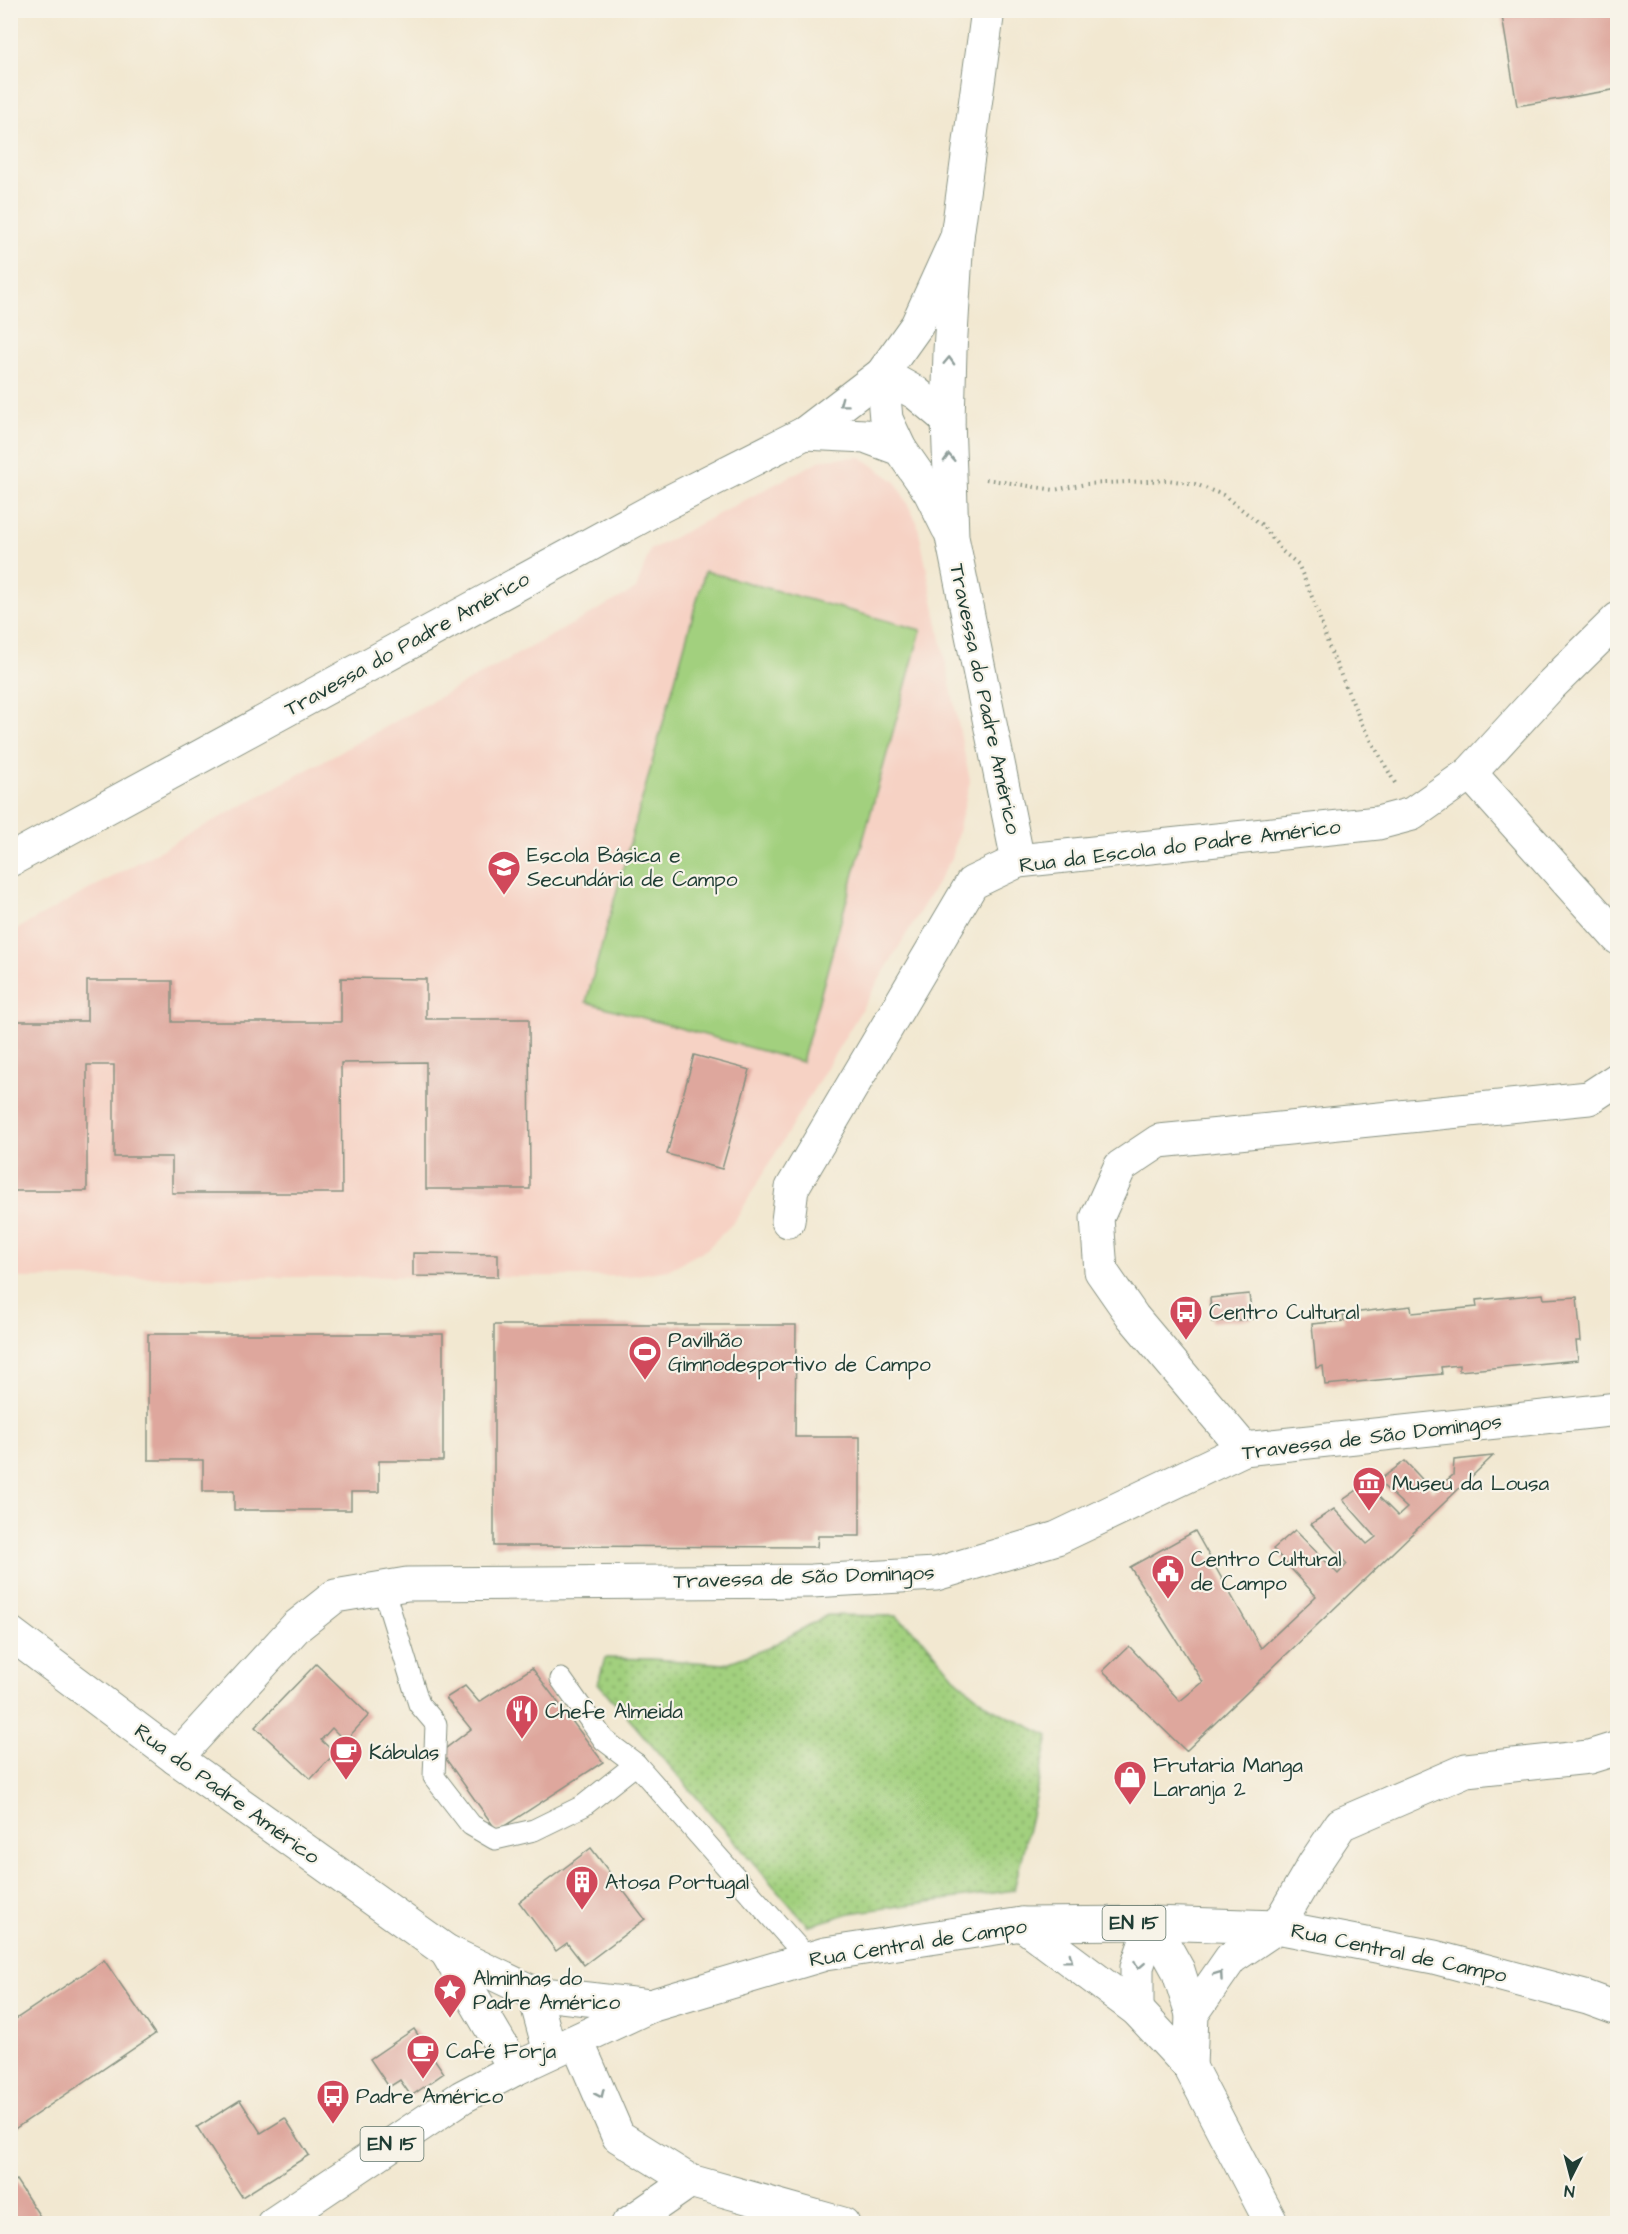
<svg xmlns="http://www.w3.org/2000/svg" width="1628" height="2234" font-family="'Architects Daughter',sans-serif">
<style>
.built{fill:#f6d2c4}
.grass{fill:url(#grass-dots);stroke:#608659;stroke-width:1.5}
.pitch{fill:#a2d07e;stroke:#608659;stroke-width:1.5}
.building{fill:#dea79d}
.lines{fill:none;stroke-linecap:round;stroke-linejoin:round}
.service-casing{stroke:#889282;stroke-width:23}
.minor-casing{stroke:#889282;stroke-width:35}
.tertiary-casing{stroke:#889282;stroke-width:35}
.primary-casing{stroke:#889282;stroke-width:35}
.path{stroke:#889282;stroke-width:4;stroke-dasharray:1.5 4.5;stroke-linecap:butt}
.service{stroke:#fff;stroke-width:21}
.minor{stroke:#fff;stroke-width:33}
.tertiary{stroke:#fff;stroke-width:33}
.primary{stroke:#fff;stroke-width:33}
.oneway{stroke:#8f9e9a}
.labels{text-anchor:middle;dominant-baseline:central;stroke-width:4.5;stroke-linejoin:round;paint-order:stroke}
.shield{fill:#f7f3e8;stroke:#60746a;stroke-width:1.5}
.shield-label{font-size:20px;font-weight:bold;fill:#1f3d34}
.street-label{font-size:21px;fill:#1f3d34;stroke:#f7f3e8}
.poi-label{font-size:21px;fill:#1f3d34;stroke:#f7f3e8;text-anchor:start}
</style>
<defs>
<pattern id="grass-dots" width="8" height="8" patternUnits="userSpaceOnUse" patternTransform="scale(1.5)"><rect width="8" height="8" fill="#a2d07e"/><path d="M2 2h.1M6 6h.1" fill="none" stroke="#83aa68" stroke-width="1.8" stroke-linecap="round"/></pattern>
</defs>
<rect width="100%" height="100%" fill="#f7f3e8"/>
<filter id="ink" filterUnits="userSpaceOnUse"><feTurbulence type="fractalNoise" baseFrequency=".0167" numOctaves="2"/><feDisplacementMap in="SourceGraphic" scale="12" xChannelSelector="R" yChannelSelector="G"/><feConvolveMatrix kernelMatrix="1 2 1 2 8 2 1 2 1" color-interpolation-filters="sRGB"/></filter>
<filter id="wash" filterUnits="userSpaceOnUse"><feTurbulence type="fractalNoise" baseFrequency=".008" numOctaves="4" result="noise"/><feDisplacementMap in="SourceGraphic" scale="24" xChannelSelector="R" yChannelSelector="G"/><feGaussianBlur stdDeviation="1.35" result="paint"/><feColorMatrix in="noise" values="0 0 0 0 0 0 0 0 0 0 0 0 0 0 0 0 0 1.4 0 .05"/><feComposite in="paint" operator="in"/></filter>
<g filter="url(#wash)">
<rect width="100%" height="100%" fill="#f2e8d1"/>
<!-- built -->
<polygon class="built" points="861,457 896,482 917,522 970,781 952,858 735,1221 707,1249 668,1270 629,1276 11,1278 10,933 636,589 650,550 823,459"/>
<!-- grass -->
<polygon class="grass" points="827,1615 896,1616 923,1639 957,1680 991,1708 1049,1736 1014,1890 850,1913 808,1926 598,1683 605,1658 652,1659 724,1664 768,1648"/>
<!-- pitch -->
<polygon class="pitch" points="705,571 921,630 802,1062 586,1002"/>
<g id="blocks">
<!-- building -->
<g class="building">
<polygon points="1501,10 1615,10 1618,23 1618,89 1517,106"/>
<polygon points="341,978 426,979 426,1019 529,1019 530,1189 426,1189 426,1062 341,1063 342,1193 172,1193 172,1157 114,1157 114,1065 87,1065 87,1191 10,1191 10,1021 87,1021 87,981 172,981 172,1022 341,1022"/>
<polygon points="694,1055 750,1070 722,1169 667,1154"/>
<polygon points="413,1253 498,1254 498,1277 413,1276"/>
<polygon points="1249,1294 1252,1319 1212,1322 1210,1298"/>
<polygon points="1543,1294 1544,1299 1577,1297 1581,1341 1576,1341 1578,1360 1459,1371 1459,1365 1441,1367 1442,1374 1325,1385 1323,1366 1316,1368 1312,1324 1344,1321 1343,1314 1411,1306 1412,1313 1477,1307 1476,1300"/>
<polygon points="494,1325 796,1325 795,1437 860,1437 860,1536 818,1536 817,1547 494,1546"/>
<polygon points="148,1334 443,1334 443,1461 379,1461 379,1492 351,1492 351,1510 234,1510 234,1491 203,1491 203,1460 148,1460"/>
<polygon points="1493,1456 1186,1751 1103,1671 1129,1646 1180,1701 1203,1682 1130,1567 1195,1531 1261,1648 1316,1596 1273,1549 1295,1530 1338,1574 1347,1564 1311,1524 1334,1509 1367,1544 1376,1537 1343,1500 1366,1484 1398,1516 1407,1508 1378,1481 1405,1461 1433,1491 1453,1475 1454,1460"/>
<polygon points="316,1664 369,1715 345,1741 332,1728 321,1740 335,1753 311,1779 255,1727"/>
<polygon points="532,1668 603,1762 497,1831 441,1752 471,1729 446,1698 465,1686 479,1702"/>
<polygon points="591,1848 645,1919 584,1965 567,1943 556,1951 519,1902"/>
<polygon points="104,1960 155,2034 10,2132 10,2023"/>
<polygon points="414,2029 444,2073 411,2096 400,2080 389,2087 370,2059"/>
<polygon points="240,2100 261,2133 285,2118 309,2155 242,2197 197,2127"/>
<polygon points="16,2180 45,2224 10,2224 10,2183"/>
</g>
</g>
</g>
<g filter="url(#ink)">
<use href="#blocks" fill-opacity="0" stroke="#889282" stroke-width="1.5"/>
<g class="lines">
<!-- service casing -->
<g class="service-casing">
<g id="service">
<polyline points="383,1588 419,1704 436,1724 434,1777 471,1825 495,1839 534,1830 583,1806 636,1764"/>
<polyline points="561,1679 604,1740 636,1764 808,1959"/>
</g>
</g>
<!-- minor casing -->
<g class="minor-casing">
<g id="minor">
<polyline points="988,10 957,237 950,351 948,420 950,475 952,537 1018,861"/>
<polyline points="882,374 916,393 948,420"/>
<polyline points="882,374 886,419 900,449"/>
<polyline points="805,433 865,436 900,449 930,492 948,528"/>
<polyline points="1470,773 1618,938"/>
<polyline points="10,860 661,506 805,433 882,374 917,325 957,237"/>
<polyline points="788,1221 792,1188 972,883 1018,861 1378,823 1412,814 1470,773 1550,686 1618,619"/>
<polyline points="1244,1449 1133,1317 1101,1271 1097,1218 1120,1167 1159,1141 1589,1098 1618,1079"/>
<polyline points="176,1758 296,1627 335,1596 407,1584 812,1581 936,1574 1057,1538 1244,1449 1618,1409"/>
<polyline points="1277,1927 1314,1864 1341,1824 1466,1770 1589,1757 1618,1748"/>
<polyline points="577,2041 618,2136 690,2181 843,2224"/>
<polyline points="628,2224 690,2181"/>
</g>
</g>
<!-- tertiary casing -->
<g class="tertiary-casing">
<g id="tertiary">
<polyline points="10,1633 176,1758 446,1951 534,1993 650,2006"/>
<polyline points="1152,1923 1178,1970 1192,2014"/>
<polyline points="1022,1924 1137,2010 1190,2067 1272,2224"/>
<polyline points="446,1951 515,2069"/>
<polyline points="534,1993 550,2052"/>
<polyline points="1137,2010 1137,1967 1152,1923"/>
<polyline points="1190,2067 1192,2014 1231,1958 1277,1927"/>
</g>
</g>
<!-- primary casing -->
<g class="primary-casing">
<polyline id="primary" points="273,2224 462,2097 515,2069 650,2006 825,1954 1022,1924 1152,1923 1277,1927 1434,1957 1588,1998 1618,2009"/>
</g>
<!-- path -->
<polyline class="path" points="986,479 1054,490 1086,484 1168,480 1195,484 1223,495 1262,525 1282,551 1298,564 1315,604 1330,650 1362,724 1395,783"/>
<!-- service -->
<use href="#service" class="service"/>
<!-- minor -->
<use href="#minor" class="minor"/>
<!-- tertiary -->
<use href="#tertiary" class="tertiary"/>
<!-- primary -->
<use href="#primary" class="primary"/>
</g>
<!-- one-way arrows -->
<defs><path id="oneway-chevron" d="M-2-3.5L2.5 0L-2 3.5" fill="none" stroke-width="1.6" stroke-linecap="round" stroke-linejoin="round" transform="scale(1.5)"/></defs>
<g class="oneway">
<use href="#oneway-chevron" transform="translate(949 361) rotate(-88)"/>
<use href="#oneway-chevron" transform="translate(843 403) rotate(143)"/>
<use href="#oneway-chevron" transform="translate(949 458) rotate(-92)"/>
<use href="#oneway-chevron" transform="translate(1069 1959) rotate(37)"/>
<use href="#oneway-chevron" transform="translate(1139 1965) rotate(101)"/>
<use href="#oneway-chevron" transform="translate(1219 1975) rotate(-55)"/>
<use href="#oneway-chevron" transform="translate(600 2094) rotate(66)"/>
</g>
</g>
<!-- icons -->
<defs>
<g id="school-pin" transform="scale(1.725)"><path d="M0 17L-7.5 6A9.5 9.5 0 1 1 7.5 6Z" fill="#d1495b" stroke="#f7f3e8"/><path d="M0-5L7-2L0 1L-7-2ZM-4 1L0 2.5L4 1V4Q0 6-4 4Z" fill="#fff"/></g>
<g id="bus-pin" transform="scale(1.725)"><path d="M0 17L-7.5 6A9.5 9.5 0 1 1 7.5 6Z" fill="#d1495b" stroke="#f7f3e8"/><path d="M-5-6H5V4H4V6H2V4H-2V6H-4V4H-5ZM-3.5-4V0h7V-4ZM-3.5 1.2v1.5H-2V1.2ZM2 1.2v1.5H3.5V1.2Z" fill="#fff"/></g>
<g id="stadium-pin" transform="scale(1.725)"><path d="M0 17L-7.5 6A9.5 9.5 0 1 1 7.5 6Z" fill="#d1495b" stroke="#f7f3e8"/><path d="M0-5a6.5 5 0 1 0 0 10a6.5 5 0 1 0 0-10ZM-3.5-1.8h7v3.6h-7Z" fill="#fff"/></g>
<g id="museum-pin" transform="scale(1.725)"><path d="M0 17L-7.5 6A9.5 9.5 0 1 1 7.5 6Z" fill="#d1495b" stroke="#f7f3e8"/><path d="M0-6L6-3V-2H-6V-3ZM-5-1h2V3h-2ZM-1-1h2V3h-2ZM3-1h2V3H3ZM-6 4H6V6H-6Z" fill="#fff"/></g>
<g id="civic-pin" transform="scale(1.725)"><path d="M0 17L-7.5 6A9.5 9.5 0 1 1 7.5 6Z" fill="#d1495b" stroke="#f7f3e8"/><path d="M-.6-6.5H3V-4.5H.6V-3L4-1V1h2V6H-6V1h2V-1L-.6-3ZM-1.2 2.5V6h2.4V2.5Z" fill="#fff"/></g>
<g id="restaurant-pin" transform="scale(1.725)"><path d="M0 17L-7.5 6A9.5 9.5 0 1 1 7.5 6Z" fill="#d1495b" stroke="#f7f3e8"/><path d="M-5-6h1v4h1v-4h1v4h1v-4h1v5L-1.5 .5V6h-2V.5L-5-1ZM5-6V6H3V1.5H1.5Q1.5-4 5-6Z" fill="#fff"/></g>
<g id="cafe-pin" transform="scale(1.725)"><path d="M0 17L-7.5 6A9.5 9.5 0 1 1 7.5 6Z" fill="#d1495b" stroke="#f7f3e8"/><path d="M-5.5-4.5H6V0H3Q3 3.5 0 3.5H-2.5Q-5.5 3.5-5.5 0ZM3-3.2v2h1.7v-2ZM-6 4.5H4V6H-6Z" fill="#fff"/></g>
<g id="shop-pin" transform="scale(1.725)"><path d="M0 17L-7.5 6A9.5 9.5 0 1 1 7.5 6Z" fill="#d1495b" stroke="#f7f3e8"/><path d="M-5-2.5h2.3a2.7 3.5 0 0 1 5.4 0H5L5.5 6h-11ZM-1.5-2.5h3a1.5 2.3 0 0 0-3 0Z" fill="#fff"/></g>
<g id="building-pin" transform="scale(1.725)"><path d="M0 17L-7.5 6A9.5 9.5 0 1 1 7.5 6Z" fill="#d1495b" stroke="#f7f3e8"/><path d="M-4-6H4V6H1V3H-1V6H-4ZM-2.5-4.3h1.7v1.8h-1.7ZM.8-4.3h1.7v1.8H.8ZM-2.5-1h1.7V.8h-1.7ZM.8-1h1.7V.8H.8Z" fill="#fff"/></g>
<g id="sight-pin" transform="scale(1.725)"><path d="M0 17L-7.5 6A9.5 9.5 0 1 1 7.5 6Z" fill="#d1495b" stroke="#f7f3e8"/><path d="M0-6L1.8-2.2L6-1.7L2.9 1.2L3.7 5.4L0 3.3L-3.7 5.4L-2.9 1.2L-6-1.7L-1.8-2.2Z" fill="#fff"/></g>
</defs>
<g fill-rule="evenodd">
<use href="#school-pin" x="504" y="867"/>
<use href="#bus-pin" x="1186" y="1312"/>
<use href="#stadium-pin" x="645" y="1352"/>
<use href="#museum-pin" x="1369" y="1483"/>
<use href="#civic-pin" x="1168" y="1571"/>
<use href="#restaurant-pin" x="522" y="1711"/>
<use href="#cafe-pin" x="346" y="1752"/>
<use href="#shop-pin" x="1130" y="1777"/>
<use href="#building-pin" x="582" y="1882"/>
<use href="#sight-pin" x="450" y="1990"/>
<use href="#cafe-pin" x="423" y="2051"/>
<use href="#bus-pin" x="333" y="2096"/>
</g>
<g class="labels">
<!-- shield labels -->
<g class="shield">
<rect x="1102.5" y="1906" width="63" height="34" rx="4.5"/>
<rect x="360.5" y="2127" width="63" height="34" rx="4.5"/>
</g>
<g class="shield-label">
<text x="1134" y="1923">EN 15</text>
<text x="392" y="2144">EN 15</text>
</g>
<!-- street labels -->
<g class="street-label">
<text transform="translate(407 644) rotate(-29)">Travessa do Padre Américo</text>
<text transform="translate(985 699) rotate(78)">Travessa do Padre Américo</text>
<text transform="translate(1180 846) rotate(-7)">Rua da Escola do Padre Américo</text>
<text transform="translate(1372 1437) rotate(-7)">Travessa de São Domingos</text>
<text transform="translate(804 1577) rotate(-2)">Travessa de São Domingos</text>
<text transform="translate(227 1794) rotate(36)">Rua do Padre Américo</text>
<text transform="translate(918 1943) rotate(-9)">Rua Central de Campo</text>
<text transform="translate(1399 1953) rotate(12)">Rua Central de Campo</text>
</g>
<!-- poi labels -->
<g class="poi-label">
<text x="527" y="855">Escola Básica e<tspan x="527" dy="24">Secundária de Campo</tspan></text>
<text x="1209" y="1312">Centro Cultural</text>
<text x="668" y="1340">Pavilhão<tspan x="668" dy="24">Gimnodesportivo de Campo</tspan></text>
<text x="1392" y="1483">Museu da Lousa</text>
<text x="1191" y="1559">Centro Cultural<tspan x="1191" dy="24">de Campo</tspan></text>
<text x="545" y="1711">Chefe Almeida</text>
<text x="369" y="1752">Kábulas</text>
<text x="1153" y="1765">Frutaria Manga<tspan x="1153" dy="24">Laranja 2</tspan></text>
<text x="605" y="1882">Atosa Portugal</text>
<text x="473" y="1978">Alminhas do<tspan x="473" dy="24">Padre Américo</tspan></text>
<text x="446" y="2051">Café Forja</text>
<text x="356" y="2096">Padre Américo</text>
</g>
</g>
<!-- margin -->
<rect width="1628" height="2234" fill="none" stroke="#f7f3e8" stroke-width="36"/>
<!-- north arrow -->
<g transform="translate(1571 2177) rotate(186)" stroke="#f7f3e8" stroke-width="4.5" paint-order="stroke">
<path d="M0-4.5L10 22L0 15L-10 22Z" fill="#1f3d34"/>
<text y="-9" font-size="16" font-weight="bold" text-anchor="middle" fill="#1f3d34">N</text>
</g>
</svg>
